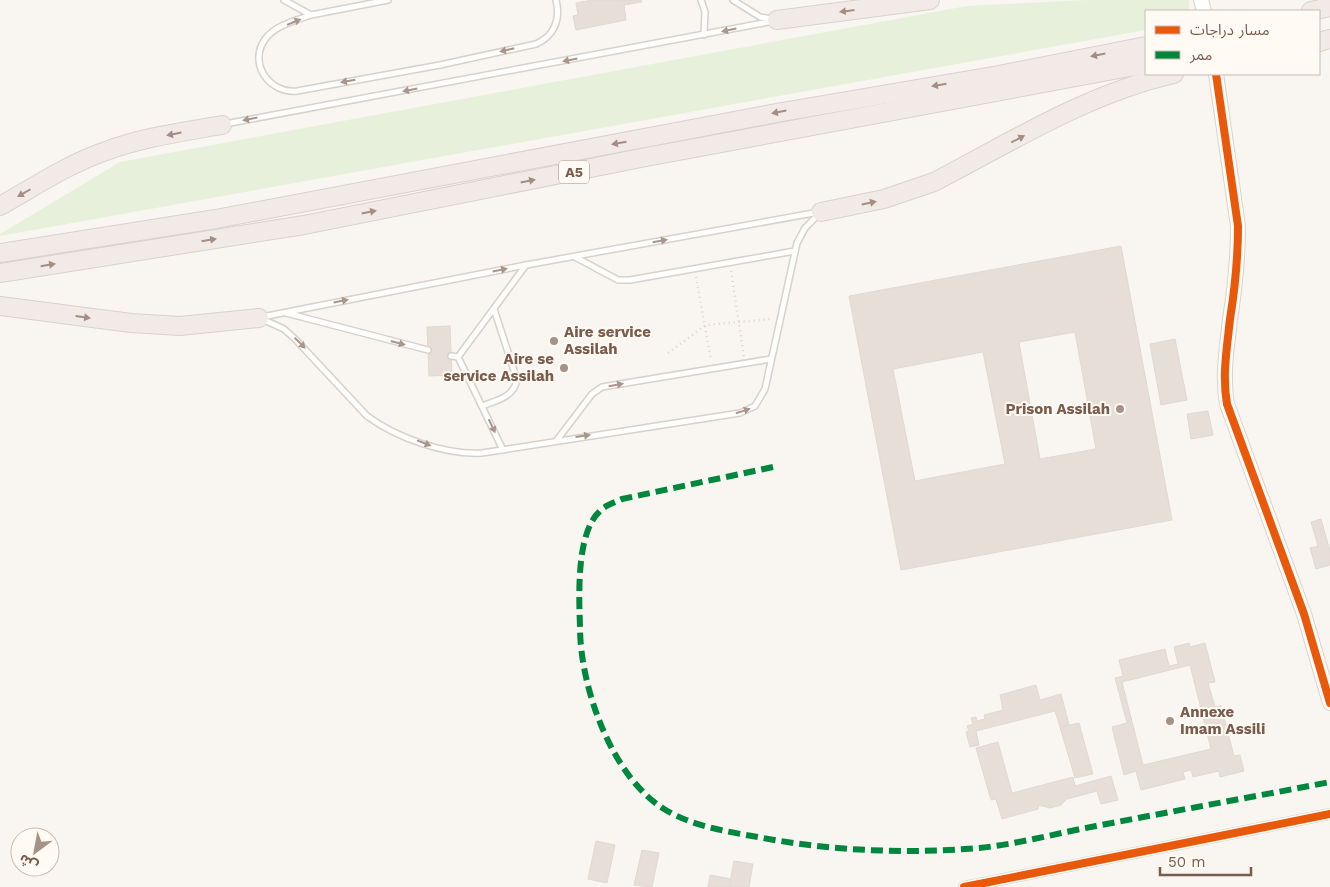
<svg xmlns="http://www.w3.org/2000/svg" width="1330" height="887" font-family="'Work Sans','Noto Sans Arabic',sans-serif">
<style>
.green{fill:#e7f0db}
.building{fill:#e6ded7;stroke:#e2d8d2;fill-rule:evenodd}
.lines{fill:none;stroke-linecap:round;stroke-linejoin:round}
.lane-casing{stroke:#d7d1cb;stroke-width:8}
.street-casing{stroke:#d7d1cb;stroke-width:12}
.secondary-casing{stroke:#d9d2cb;stroke-width:16}
.highway-casing{stroke:#dad1cc;stroke-width:20}
.path{stroke:#dcd5d0;stroke-width:2.5;stroke-dasharray:1 4;stroke-linecap:butt}
.lane{stroke:#fefefd;stroke-width:5}
.street{stroke:#fefefd;stroke-width:10}
.secondary{stroke:#fefefd;stroke-width:14}
.highway{stroke:#f2eae7;stroke-width:18}
.quiet{stroke:#00873e;stroke-width:6;stroke-dasharray:12 6;stroke-linecap:butt}
.cycleway-casing{stroke:#fffaf3;stroke-width:11}
.cycleway{stroke:#e8590c;stroke-width:8}
.oneway{fill:#a48e83}
.oneway2{fill:#a8958b}
.poi-dot{fill:#a69286;stroke:#fffaf3;stroke-width:2}
.labels{text-anchor:middle;dominant-baseline:central;stroke-width:4;stroke-linejoin:round;paint-order:stroke}
.shield{fill:#fffaf3;stroke:#a28b7f;stroke-width:1}
.shield-label{font-size:14px;font-weight:bold;fill:#7a5c4d}
.poi-label{font-size:15px;font-weight:bold;fill:#7a5c4d;stroke:#fffaf3;text-anchor:start}
</style>
<rect width="100%" height="100%" fill="#f9f5f0"/>
<!-- green -->
<polygon class="green" points="1088,0 1189,0 1189,11 1146,11 1146,30 0,236 0,234 120,162 967,6"/>
<!-- building -->
<g class="building">
<polygon points="592,0 641,0 642,2 624,5 626,20 576,30 573,16 578,15 576,3"/>
<path d="M1121,246L1172,520L901,570L849,296ZM1075,332L1096,449L1040,459L1019,342ZM983,352L1005,464L915,481L893,369Z"/>
<polygon points="450,326 452,375 429,376 427,327"/>
<polygon points="1175,339 1187,400 1161,405 1150,344"/>
<polygon points="1208,411 1213,435 1191,439 1187,414"/>
<polygon points="1321,519 1330,551 1330,565 1316,569 1310,548 1318,546 1311,522"/>
<path d="M1189,643L1190,647L1205,643L1215,682L1208,683L1215,707L1221,706L1234,756L1240,755L1244,771L1220,777L1219,771L1193,777L1191,770L1183,772L1185,779L1141,790L1136,771L1124,775L1112,727L1127,723L1115,678L1123,676L1119,660L1165,649L1169,666L1178,664L1174,647ZM1190,665L1211,749L1143,765L1122,682Z"/>
<polygon points="1036,685 1040,700 1061,694 1069,725 1060,727 1055,711 976,731 979,745 970,747 966,732 969,731 967,726 973,724 971,718 976,717 977,721 985,719 984,715 1003,710 1000,695"/>
<polygon points="1079,723 1093,774 1075,778 1060,727"/>
<polygon points="998,742 1012,793 1073,777 1075,786 1111,776 1118,800 1101,804 1097,791 1067,799 1061,805 1050,808 1039,805 1038,809 1002,819 996,799 991,800 976,748"/>
<polygon points="596,841 615,845 607,883 588,879"/>
<polygon points="642,850 659,853 652,887 634,885"/>
<polygon points="734,861 753,864 749,887 729,887"/>
<polygon points="710,875 731,879 729,887 708,887"/>
</g>
<g class="lines">
<!-- lane casing -->
<g class="lane-casing">
<g id="lane">
<polyline points="284,0 311,15 388,0"/>
<polyline points="701,0 705,12 704,35"/>
<polyline points="733,0 760,17 772,19"/>
<path d="M311,15C297,20 276,25 266,38C247,62 269,94 297,91L440,65L536,44C554,36 561,20 556,0"/>
<polyline points="225,124 774,21"/>
<polyline points="575,257 618,280 630,280 795,251"/>
<polyline points="286,313 428,350"/>
<polyline points="262,317 526,265 819,212"/>
<path d="M262,319L284,329L296,340L367,416C397,438 445,455 482,453L740,413L755,406L765,389L797,243L805,228L818,215"/>
<polyline points="451,356 458,357 503,450"/>
<polyline points="458,357 526,265"/>
<path d="M482,406C497,400 513,398 517,380L494,309"/>
<polyline points="557,440 592,394 602,387 771,359"/>
</g>
</g>
<!-- street casing -->
<g class="street-casing">
<polyline id="street" points="964,887 1330,814"/>
</g>
<!-- secondary casing -->
<g class="secondary-casing">
<g id="secondary">
<polyline points="1201,0 1204,11"/>
<path d="M1216,74L1238,226C1238,257 1235,288 1230,319C1227,348 1222,375 1227,404L1304,614L1330,703"/>
</g>
</g>
<!-- highway casing -->
<g class="highway-casing">
<g id="highway">
<polyline points="1311,11 1330,7"/>
<polyline points="777,20 930,0"/>
<polyline points="1319,42 1330,39"/>
<path d="M0,206C34,187 68,164 106,151C143,137 183,132 222,125"/>
<path d="M821,212L884,199L934,182C1011,142 1089,93 1174,74"/>
<polyline points="0,253 216,219 782,112 999,75 1146,46"/>
<polyline points="0,273 304,225 646,157 1146,64"/>
<polyline points="0,306 131,323 180,326 259,318"/>
</g>
</g>
<!-- path -->
<g class="path">
<polyline points="731,271 744,357"/>
<polyline points="696,277 711,360"/>
<polyline points="668,353 706,325 772,319"/>
</g>
<!-- lane -->
<use href="#lane" class="lane"/>
<!-- street -->
<use href="#street" class="street"/>
<!-- secondary -->
<use href="#secondary" class="secondary"/>
<!-- highway -->
<use href="#highway" class="highway"/>
<!-- quiet -->
<path class="quiet" d="M773,467L622,499C614,503 605,505 599,512C576,534 579,597 580,627C580,686 611,776 664,809C693,827 730,832 763,838C834,851 906,854 979,848C1018,844 1058,833 1096,826C1174,811 1252,797 1330,782"/>
<!-- cycleway casing -->
<g class="cycleway-casing">
<g id="cycleway">
<path d="M1216,74L1238,226C1238,257 1235,288 1230,319C1227,348 1222,375 1227,404L1304,614L1330,703"/>
<polyline points="964,887 1330,814"/>
</g>
</g>
<!-- cycleway -->
<use href="#cycleway" class="cycleway"/>
</g>
<!-- one-way arrows -->
<defs><path id="oneway-solid" d="M-6-.8H1V-3.2L6.5 0L1 3.2V.8H-6Z" transform="scale(1.25)"/></defs>
<g class="oneway">
<use href="#oneway-solid" transform="translate(847 11) rotate(173)"/>
<use href="#oneway-solid" transform="translate(1098 55) rotate(169)"/>
<use href="#oneway-solid" transform="translate(939 85) rotate(171)"/>
<use href="#oneway-solid" transform="translate(779 112) rotate(169)"/>
<use href="#oneway-solid" transform="translate(174 134) rotate(169)"/>
<use href="#oneway-solid" transform="translate(1018 139) rotate(-27)"/>
<use href="#oneway-solid" transform="translate(619 143) rotate(170)"/>
<use href="#oneway-solid" transform="translate(528 181) rotate(-11)"/>
<use href="#oneway-solid" transform="translate(24 193) rotate(150)"/>
<use href="#oneway-solid" transform="translate(869 203) rotate(-12)"/>
<use href="#oneway-solid" transform="translate(369 212) rotate(-11)"/>
<use href="#oneway-solid" transform="translate(209 240) rotate(-9)"/>
<use href="#oneway-solid" transform="translate(48 265) rotate(-9)"/>
<use href="#oneway-solid" transform="translate(83 317) rotate(8)"/>
</g>
<g class="oneway2">
<use href="#oneway-solid" transform="translate(294 22) rotate(-22)"/>
<use href="#oneway-solid" transform="translate(729 30) rotate(168)"/>
<use href="#oneway-solid" transform="translate(507 50) rotate(167)"/>
<use href="#oneway-solid" transform="translate(570 60) rotate(169)"/>
<use href="#oneway-solid" transform="translate(348 81) rotate(170)"/>
<use href="#oneway-solid" transform="translate(410 90) rotate(169)"/>
<use href="#oneway-solid" transform="translate(250 119) rotate(169)"/>
<use href="#oneway-solid" transform="translate(660 241) rotate(-10)"/>
<use href="#oneway-solid" transform="translate(500 270) rotate(-11)"/>
<use href="#oneway-solid" transform="translate(341 301) rotate(-11)"/>
<use href="#oneway-solid" transform="translate(300 343) rotate(45)"/>
<use href="#oneway-solid" transform="translate(398 343) rotate(15)"/>
<use href="#oneway-solid" transform="translate(616 385) rotate(-10)"/>
<use href="#oneway-solid" transform="translate(743 411) rotate(-17)"/>
<use href="#oneway-solid" transform="translate(492 426) rotate(64)"/>
<use href="#oneway-solid" transform="translate(583 436) rotate(-8)"/>
<use href="#oneway-solid" transform="translate(424 443) rotate(21)"/>
</g>
<!-- markers -->
<g class="poi-dot">
<circle cx="554" cy="341" r="5"/>
<circle cx="564" cy="368" r="5"/>
<circle cx="1120" cy="409" r="5"/>
<circle cx="1170" cy="721" r="5"/>
</g>
<g class="labels">
<!-- shield labels -->
<rect class="shield" x="559" y="160.5" width="30" height="23" rx="4"/>
<g class="shield-label">
<text x="574" y="172">A5</text>
</g>
<!-- poi labels -->
<g class="poi-label">
<text x="564" y="332">Aire service<tspan x="564" dy="17">Assilah</tspan></text>
<text x="554" y="359" text-anchor="end">Aire se<tspan x="554" dy="17">service Assilah</tspan></text>
<text x="1110" y="409" text-anchor="end">Prison Assilah</text>
<text x="1180" y="712">Annexe<tspan x="1180" dy="17">Imam Assili</tspan></text>
</g>
</g>
<!-- legend -->
<rect x="1145" y="10" width="175" height="65" fill="#fffaf3" stroke="#cabbb1"/>
<rect x="1155" y="26" width="25" height="8" fill="#e8590c" stroke="#cabbb1"/>
<text x="1190" y="35" font-size="15" fill="#7a5c4d">مسار دراجات</text>
<rect x="1155" y="51" width="25" height="8" fill="#00873e" stroke="#cabbb1"/>
<text x="1190" y="60" font-size="15" fill="#7a5c4d">ممر</text>
<!-- north arrow -->
<g transform="translate(35 852) rotate(212)"><circle r="24" fill="#fffaf3" stroke="#cabbb1"/>
<path d="M0-4L9 19L0 12L-9 19Z" fill="#a69286"/>
<text y="-8" font-size="14" font-weight="bold" text-anchor="middle" fill="#7a5c4d">ش</text>
</g>
<!-- scale -->
<path d="M1160 867v8h91v-8" fill="none" stroke="#7a5c4d" stroke-width="2.5"/>
<text x="1168" y="867" font-size="15" fill="#7a5c4d" stroke="#fffaf3" stroke-width="4" paint-order="stroke">50 m</text>
</svg>
